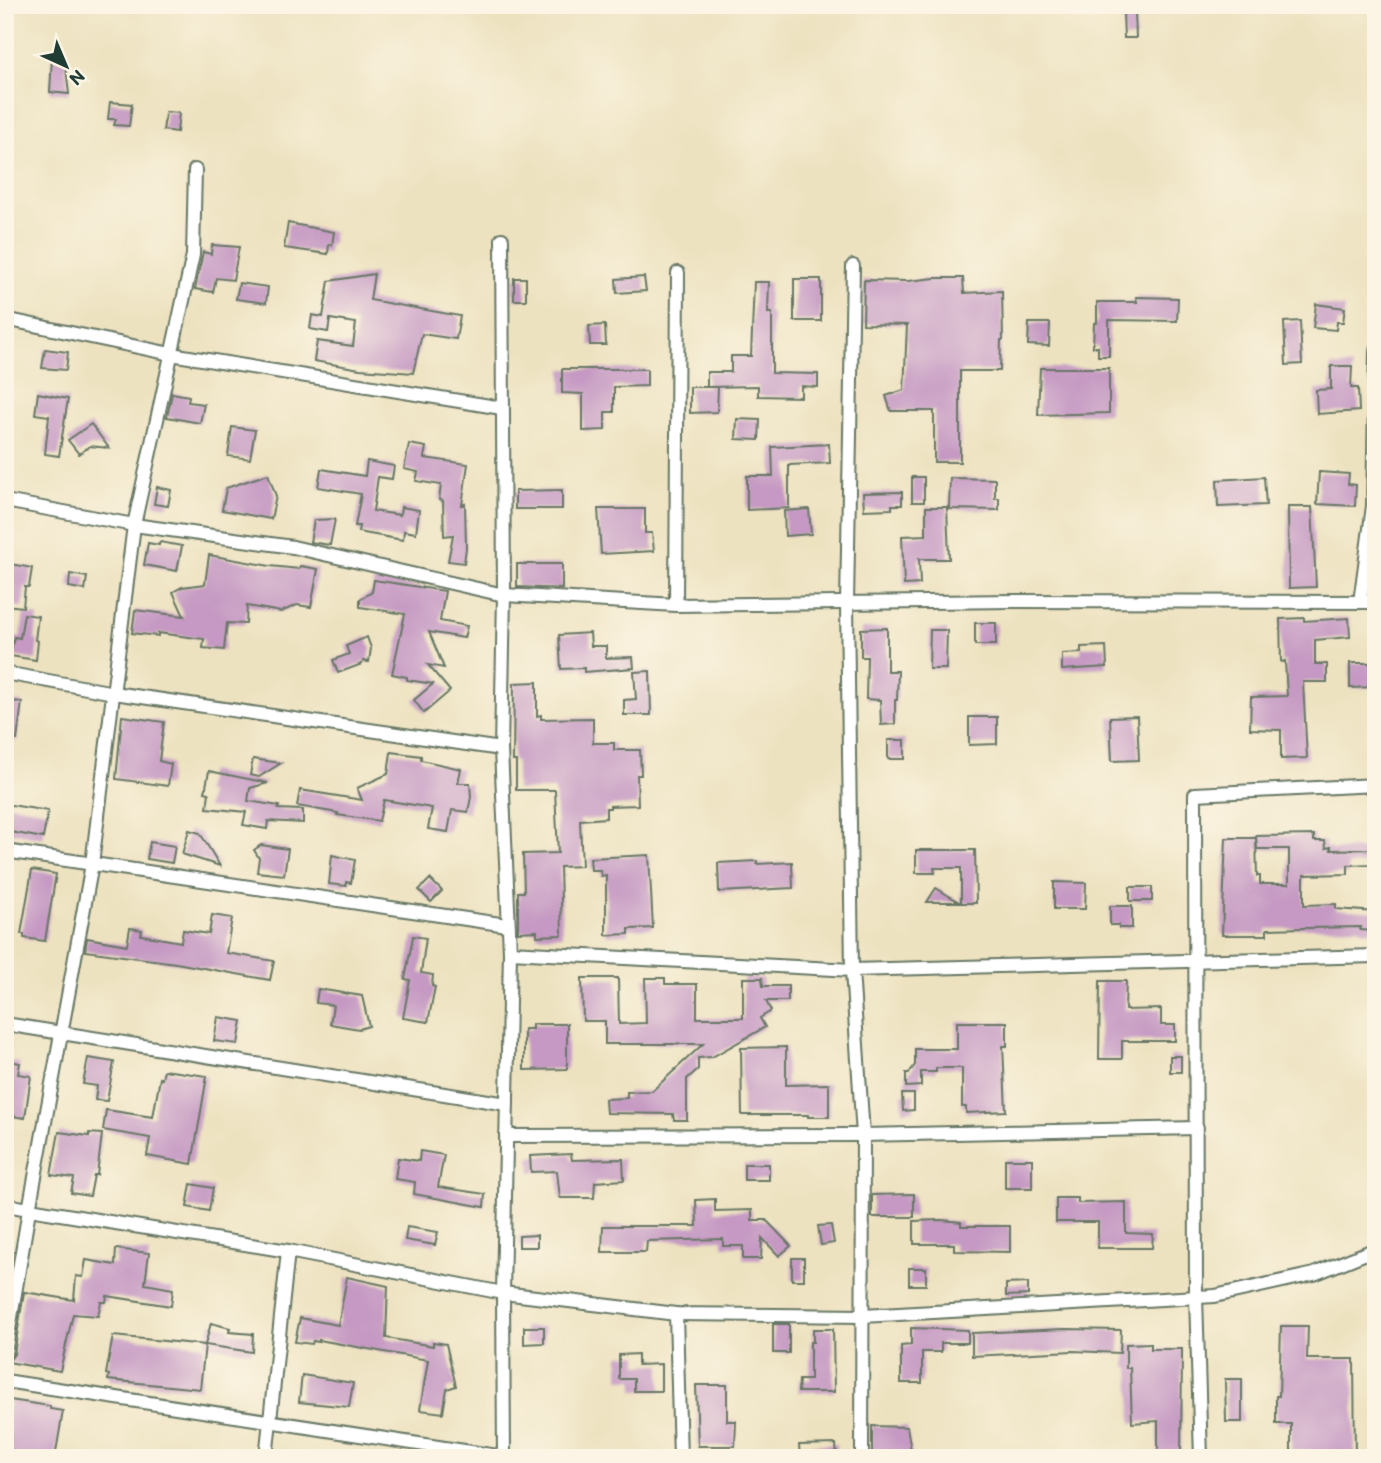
<svg xmlns="http://www.w3.org/2000/svg" width="1381" height="1463" font-family="Itim,sans-serif">
<style>
.building{fill:#c599c3}
.lines{fill:none;stroke-linecap:round;stroke-linejoin:round}
.minor-casing{stroke:#677765;stroke-width:16}
.minor{stroke:#fff;stroke-width:12}
</style>
<rect width="100%" height="100%" fill="#fcf5e5"/>
<filter id="ink" filterUnits="userSpaceOnUse"><feTurbulence type="fractalNoise" baseFrequency=".0143" numOctaves="2"/><feDisplacementMap in="SourceGraphic" scale="14" xChannelSelector="R" yChannelSelector="G"/><feConvolveMatrix kernelMatrix="1 2 1 2 8 2 1 2 1" color-interpolation-filters="sRGB"/></filter>
<filter id="wash" filterUnits="userSpaceOnUse"><feTurbulence type="fractalNoise" baseFrequency=".00686" numOctaves="4" result="noise"/><feDisplacementMap in="SourceGraphic" scale="28" xChannelSelector="R" yChannelSelector="G"/><feGaussianBlur stdDeviation="1.57" result="paint"/><feColorMatrix in="noise" values="0 0 0 0 0 0 0 0 0 0 0 0 0 0 0 0 0 1.4 0 .05"/><feComposite in="paint" operator="in"/></filter>
<g filter="url(#wash)">
<rect width="100%" height="100%" fill="#ede2c0"/>
<g id="blocks">
<!-- building -->
<g class="building">
<polygon points="1123,12 1135,12 1136,38 1124,38"/>
<polygon points="52,58 65,59 69,94 50,92"/>
<polygon points="110,102 132,104 129,126 114,125 116,119 108,119"/>
<polygon points="166,112 179,113 177,132 163,130"/>
<polygon points="288,223 334,232 332,245 329,244 328,254 284,248"/>
<polygon points="212,245 239,247 233,280 216,278 213,292 195,289 203,252 211,254"/>
<polygon points="374,274 370,300 460,316 456,339 422,334 413,373 360,369 314,361 317,341 353,346 356,323 330,319 328,332 310,329 312,315 323,317 329,281"/>
<polygon points="644,277 646,291 617,293 616,279"/>
<rect x="514" y="278" width="12" height="22"/>
<polygon points="935,278 963,278 964,293 1002,291 1003,340 1001,340 1000,371 960,371 960,462 934,462 934,411 891,411 886,396 904,390 907,325 863,324 864,280 908,281"/>
<rect x="794" y="279" width="27" height="42"/>
<polygon points="754,282 769,282 768,313 772,313 772,373 818,374 818,387 801,386 801,397 758,396 758,386 707,387 707,372 731,372 731,356 751,356"/>
<polygon points="239,283 268,287 266,303 236,299"/>
<polygon points="1136,297 1178,298 1177,321 1109,320 1109,356 1098,356 1098,347 1093,347 1094,323 1097,323 1097,302 1137,302"/>
<polygon points="1316,304 1345,308 1343,322 1337,322 1336,330 1313,328"/>
<polygon points="1300,321 1302,364 1286,365 1284,322"/>
<polygon points="1029,323 1050,323 1049,346 1028,345"/>
<polygon points="605,325 606,345 590,345 589,326"/>
<polygon points="45,349 68,352 66,370 42,368"/>
<polygon points="1331,366 1352,366 1351,388 1358,388 1359,411 1317,414 1316,390 1331,389"/>
<polygon points="1040,368 1109,368 1109,413 1038,415"/>
<polygon points="562,369 647,369 647,386 614,387 614,412 605,412 605,430 583,431 583,394 562,393"/>
<polygon points="690,387 718,387 717,412 690,413"/>
<polygon points="38,393 68,399 59,456 45,454 49,416 35,414"/>
<polygon points="172,393 189,396 188,402 204,404 200,423 167,417"/>
<polygon points="737,419 760,420 759,440 736,439"/>
<polygon points="91,424 109,448 90,446 79,454 68,440"/>
<polygon points="232,427 255,430 250,459 228,456"/>
<polygon points="409,444 426,447 424,458 468,464 462,505 465,504 466,548 464,563 448,561 453,535 444,536 443,501 439,500 441,485 416,481 418,472 404,469"/>
<polygon points="829,444 830,463 789,465 789,508 747,510 747,476 773,476 772,447"/>
<polygon points="367,461 394,466 392,479 378,477 373,511 400,515 401,507 419,510 416,533 404,531 403,540 358,532 359,526 355,526 361,494 318,487 321,469 365,476"/>
<polygon points="1319,472 1349,474 1348,484 1356,485 1355,506 1317,504"/>
<polygon points="268,474 276,496 271,519 222,510 226,488"/>
<rect x="912" y="477" width="12" height="25"/>
<polygon points="1264,477 1266,505 1218,507 1217,480"/>
<polygon points="950,478 995,479 995,498 999,498 999,510 949,509"/>
<polygon points="157,487 171,490 168,506 154,504"/>
<polygon points="562,490 562,509 515,509 515,491"/>
<polygon points="902,492 902,505 892,505 892,509 864,510 863,493"/>
<polygon points="926,507 947,507 949,559 919,559 920,584 904,585 902,536 926,535"/>
<polygon points="1288,507 1312,507 1316,587 1289,588"/>
<polygon points="598,509 645,509 645,533 652,533 654,551 601,554"/>
<polygon points="809,509 811,534 785,536 784,511"/>
<polygon points="335,519 330,545 310,542 314,520"/>
<polygon points="160,542 182,546 177,571 144,565 148,543 159,545"/>
<polygon points="209,555 270,566 299,569 300,566 318,569 311,607 297,605 281,612 247,606 246,624 227,623 224,650 203,648 204,639 158,633 158,636 132,633 135,610 184,616 173,592 182,587 205,584"/>
<polygon points="5,563 32,568 29,587 25,587 23,607 5,605"/>
<polygon points="517,564 562,564 562,589 517,587"/>
<polygon points="70,574 87,577 85,590 69,587"/>
<polygon points="374,580 445,591 440,621 467,626 464,638 429,632 444,668 428,665 450,691 424,713 414,700 433,684 407,680 407,677 392,674 405,614 360,607 360,599 372,592"/>
<polygon points="24,614 38,616 35,640 38,641 36,660 10,656 14,637 20,638"/>
<polygon points="1304,618 1304,621 1349,618 1350,637 1315,640 1315,664 1327,664 1327,682 1303,682 1307,758 1281,759 1281,730 1250,729 1251,697 1287,696 1285,661 1281,662 1280,619"/>
<rect x="975" y="623" width="21" height="22"/>
<polygon points="887,628 887,671 898,671 897,700 895,700 895,724 881,725 880,700 866,699 867,657 861,657 861,629"/>
<polygon points="930,630 947,630 946,669 929,669"/>
<polygon points="590,633 591,646 606,646 606,658 633,657 634,668 584,672 584,668 561,669 559,635"/>
<polygon points="367,637 371,648 369,662 363,661 362,664 338,673 333,660 349,654 346,646"/>
<polygon points="1106,646 1107,667 1062,670 1062,654 1081,653 1081,647"/>
<polygon points="1350,663 1376,663 1376,687 1350,688"/>
<polygon points="650,671 651,715 624,715 624,700 636,699 634,672"/>
<polygon points="537,682 537,716 541,715 541,719 593,718 593,743 614,743 614,750 640,750 641,775 637,775 638,805 610,806 610,808 606,808 606,818 580,820 582,866 560,867 562,935 537,936 537,931 518,932 518,892 524,892 523,854 558,853 555,790 516,790 516,761 513,761 514,683"/>
<polygon points="8,701 22,702 17,740 5,739"/>
<polygon points="122,716 164,722 159,761 171,764 168,786 116,779"/>
<polygon points="1137,716 1139,760 1112,761 1110,717"/>
<polygon points="969,717 997,717 997,744 969,745"/>
<rect x="888" y="740" width="17" height="19"/>
<polygon points="391,752 421,756 421,760 461,769 458,783 470,783 471,797 468,812 452,810 448,832 428,829 432,808 384,800 379,821 337,815 338,813 297,806 300,790 362,800 357,788 388,774"/>
<polygon points="253,759 281,763 259,777 250,775"/>
<polygon points="209,771 268,783 250,788 248,801 279,806 278,809 303,810 303,823 268,821 267,829 243,825 246,812 207,808 209,793 205,792"/>
<polygon points="5,804 48,811 43,838 5,831"/>
<polygon points="189,830 200,833 220,866 182,854"/>
<polygon points="1314,835 1314,841 1325,841 1326,848 1331,847 1331,850 1376,849 1376,864 1348,865 1348,874 1304,875 1304,905 1336,904 1336,909 1376,912 1375,931 1360,930 1361,927 1305,928 1267,929 1267,935 1222,935 1226,838 1256,838 1257,876 1260,876 1260,884 1289,884 1289,849 1257,849 1256,836"/>
<polygon points="150,842 175,846 172,863 147,859"/>
<polygon points="261,845 288,849 284,875 257,872 259,858 254,850"/>
<polygon points="916,850 975,850 976,903 961,903 961,868 934,868 935,873 916,873"/>
<polygon points="332,855 355,860 351,883 346,882 346,886 329,884"/>
<polygon points="649,855 653,928 629,929 629,934 606,935 606,875 601,876 600,870 591,870 590,858"/>
<polygon points="757,861 757,864 792,862 793,888 719,892 718,863"/>
<polygon points="32,870 56,874 45,941 24,938 24,934 21,934"/>
<polygon points="430,879 442,891 431,902 419,890"/>
<polygon points="1054,882 1086,883 1085,909 1054,909"/>
<rect x="1130" y="887" width="22" height="14"/>
<polygon points="936,888 959,902 927,902"/>
<polygon points="1110,906 1132,906 1132,928 1119,928 1119,925 1110,925"/>
<polygon points="212,915 232,918 226,953 274,961 270,980 176,963 85,951 87,938 127,945 130,928 142,930 141,935 181,942 183,930 209,934"/>
<polygon points="413,936 426,938 421,973 433,975 432,986 435,987 428,1022 403,1018 410,980 405,979"/>
<polygon points="582,978 618,978 619,1024 646,1023 645,978 665,978 665,984 697,984 697,1018 743,1018 743,978 762,978 763,986 788,986 788,1001 766,1001 771,1011 760,1018 765,1027 712,1057 698,1058 698,1069 687,1079 687,1120 674,1120 673,1114 606,1113 605,1099 627,1098 627,1092 652,1091 703,1044 605,1044 605,1021 583,1021"/>
<polygon points="1100,981 1126,981 1125,1010 1161,1009 1161,1025 1175,1025 1175,1041 1122,1041 1122,1059 1099,1059"/>
<polygon points="318,989 362,996 369,1026 359,1029 330,1024 333,1005 316,1003"/>
<polygon points="218,1017 242,1021 238,1044 214,1041"/>
<polygon points="957,1022 1007,1022 1007,1046 1003,1046 1006,1111 966,1113 966,1107 962,1107 962,1068 936,1068 936,1072 921,1072 921,1086 906,1087 906,1073 909,1073 915,1065 915,1049 957,1049"/>
<polygon points="532,1024 567,1024 567,1069 524,1070 524,1029 532,1029"/>
<polygon points="786,1047 786,1085 829,1084 829,1117 808,1117 808,1115 742,1115 741,1048"/>
<rect x="1170" y="1056" width="11" height="16"/>
<polygon points="88,1058 114,1062 107,1101 95,1100 97,1086 83,1084"/>
<polygon points="5,1060 20,1063 18,1074 31,1076 25,1118 5,1115"/>
<polygon points="164,1070 207,1076 192,1164 147,1156 150,1138 103,1130 106,1110 153,1117 160,1078 162,1079"/>
<polygon points="902,1094 914,1094 914,1110 903,1111"/>
<polygon points="59,1132 89,1136 89,1133 102,1134 97,1175 94,1175 90,1196 71,1193 74,1178 51,1175"/>
<polygon points="420,1151 444,1155 438,1187 485,1194 484,1207 414,1194 415,1182 395,1179 398,1158 419,1161"/>
<polygon points="571,1154 572,1160 623,1159 624,1180 595,1182 594,1198 560,1198 557,1171 531,1172 530,1156"/>
<rect x="1005" y="1159" width="27" height="29"/>
<rect x="744" y="1164" width="25" height="16"/>
<polygon points="191,1184 213,1188 209,1211 187,1207"/>
<polygon points="914,1194 914,1217 872,1217 872,1195"/>
<polygon points="1056,1198 1078,1198 1078,1203 1126,1202 1126,1233 1153,1234 1152,1248 1098,1248 1098,1222 1056,1222"/>
<polygon points="715,1199 715,1211 752,1210 752,1220 766,1220 791,1246 779,1256 762,1238 761,1259 743,1259 743,1246 723,1246 723,1239 647,1241 646,1252 602,1252 603,1226 697,1226 696,1200"/>
<polygon points="941,1220 961,1222 961,1226 1010,1226 1010,1252 954,1251 954,1244 914,1244 914,1221"/>
<polygon points="831,1225 834,1243 821,1245 818,1226"/>
<polygon points="407,1227 438,1232 435,1245 405,1240"/>
<polygon points="537,1235 537,1247 519,1247 519,1236"/>
<polygon points="116,1249 149,1253 145,1284 173,1289 171,1306 107,1296 106,1302 101,1302 98,1316 73,1314 60,1371 8,1362 14,1354 24,1292 74,1300 76,1276 83,1277 86,1260 115,1265"/>
<rect x="792" y="1258" width="12" height="22"/>
<rect x="909" y="1268" width="17" height="17"/>
<polygon points="347,1277 388,1286 386,1338 433,1346 433,1342 446,1344 456,1386 447,1389 443,1413 420,1410 428,1360 319,1340 319,1342 313,1341 312,1344 295,1342 300,1318 338,1325"/>
<polygon points="1028,1283 1028,1295 1006,1296 1006,1284"/>
<polygon points="211,1323 230,1328 229,1332 253,1334 252,1352 205,1345"/>
<rect x="773" y="1324" width="16" height="29"/>
<polygon points="1281,1326 1308,1326 1307,1359 1354,1359 1355,1458 1309,1458 1309,1451 1291,1451 1291,1424 1276,1424 1276,1396 1279,1396"/>
<polygon points="524,1327 544,1327 544,1343 524,1344"/>
<polygon points="911,1328 968,1330 968,1343 941,1343 941,1352 922,1352 922,1383 901,1383 901,1346 911,1345"/>
<polygon points="813,1329 833,1329 834,1392 798,1392 799,1380 810,1380 810,1342 813,1342"/>
<polygon points="1065,1329 1121,1330 1120,1353 1073,1351 972,1356 972,1333"/>
<polygon points="113,1336 205,1345 200,1389 108,1380 109,1375 106,1374"/>
<polygon points="1151,1343 1151,1349 1182,1349 1181,1458 1158,1458 1158,1421 1132,1423 1130,1368 1126,1368 1126,1344"/>
<polygon points="638,1354 638,1365 661,1364 661,1391 634,1391 634,1379 619,1379 619,1355"/>
<polygon points="302,1375 353,1383 349,1407 299,1402"/>
<polygon points="1225,1379 1242,1379 1242,1422 1226,1422"/>
<polygon points="696,1385 727,1385 727,1421 736,1421 735,1446 698,1446"/>
<polygon points="10,1400 50,1406 50,1409 63,1411 55,1458 5,1458 8,1429 5,1428"/>
<polygon points="872,1426 907,1427 912,1456 872,1457"/>
<polygon points="836,1444 837,1458 800,1458 799,1445"/>
</g>
</g>
</g>
<g filter="url(#ink)">
<use href="#blocks" fill-opacity="0" stroke="#677765" stroke-width="2"/>
<g class="lines">
<!-- minor casing -->
<g class="minor-casing">
<g id="minor">
<polyline points="502,239 504,595 501,749 510,952 503,1293 504,1458"/>
<polyline points="853,266 847,604 852,970 863,1135 862,1458"/>
<polyline points="5,319 171,354 502,408"/>
<polyline points="5,501 134,525 293,547 504,595 676,605 1015,601 1376,602"/>
<polyline points="1360,602 1373,506 1376,350"/>
<polyline points="676,605 678,273"/>
<polyline points="5,673 114,693 501,749"/>
<polyline points="5,851 507,925"/>
<polyline points="510,952 852,970 1376,956"/>
<polyline points="5,1024 507,1104"/>
<polyline points="506,1136 863,1135 1197,1128"/>
<polyline points="5,1205 288,1251 503,1293 676,1314 863,1316 1215,1296 1314,1274 1376,1249"/>
<polyline points="676,1314 680,1458"/>
<polyline points="5,1353 29,1210 92,864 134,525 193,255 195,170"/>
<polyline points="5,1381 504,1457"/>
<polyline points="266,1458 288,1251"/>
<polyline points="1201,1458 1196,1297 1195,794 1376,785"/>
</g>
</g>
<!-- minor -->
<use href="#minor" class="minor"/>
</g>
</g>
<!-- margin -->
<rect width="1381" height="1463" fill="none" stroke="#fcf5e5" stroke-width="28"/>
<!-- north arrow -->
<g transform="translate(66 66) rotate(136)" stroke="#fcf5e5" stroke-width="5" paint-order="stroke">
<path d="M0-5L12 26L0 18L-12 26Z" fill="#1f3d34"/>
<text y="-10" font-size="19" font-weight="bold" text-anchor="middle" fill="#1f3d34">N</text>
</g>
</svg>
